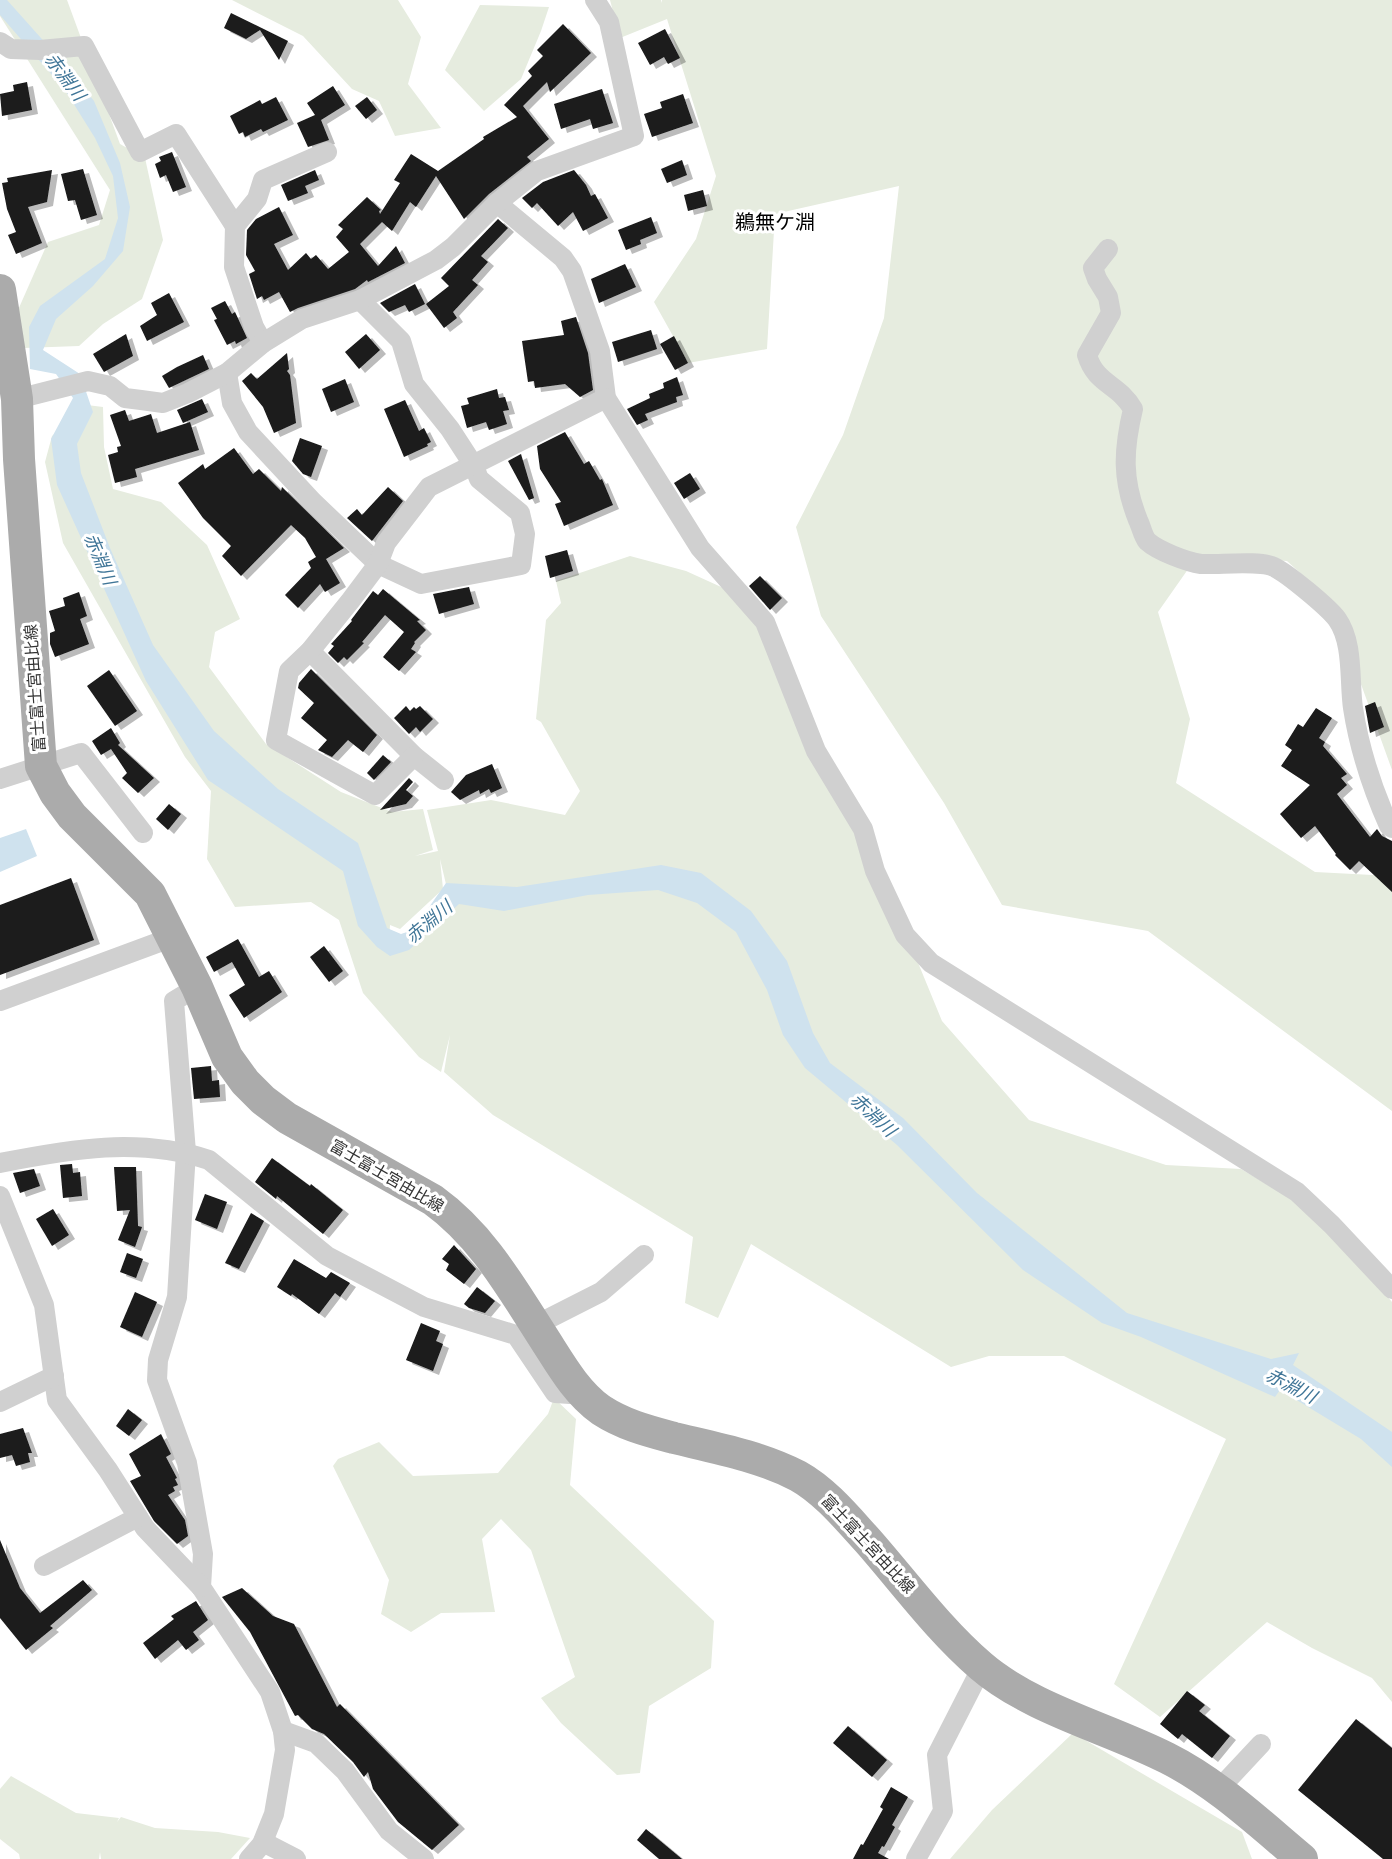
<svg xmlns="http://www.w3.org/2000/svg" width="1392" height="1859" font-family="Rubik,'Noto Sans JP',sans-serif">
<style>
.green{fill:#e6ecdf;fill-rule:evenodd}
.water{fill:#cfe2ee}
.building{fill:#1a1a1a;filter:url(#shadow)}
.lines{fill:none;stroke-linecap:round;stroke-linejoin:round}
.street{stroke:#d0d0d0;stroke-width:20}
.primary{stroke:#ababab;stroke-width:32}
.labels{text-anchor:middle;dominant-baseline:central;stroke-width:6;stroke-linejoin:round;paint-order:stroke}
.street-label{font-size:16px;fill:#333;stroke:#fff}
.water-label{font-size:18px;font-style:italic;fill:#3f7597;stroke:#fff}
.quarter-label{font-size:20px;fill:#000;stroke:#fff}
</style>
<defs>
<filter id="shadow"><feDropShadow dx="6" dy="4" stdDeviation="0" flood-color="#0004"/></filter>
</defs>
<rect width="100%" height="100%" fill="#fff"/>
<!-- green -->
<g class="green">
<polygon points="0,0 67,0 120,144 145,158 163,240 142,299 103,324 79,346 24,348 18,310 48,242 99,225 110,190 0,16"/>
<polygon points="232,0 398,0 421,37 408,84 441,128 395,136 379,101 352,89 303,36"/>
<polygon points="610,0 661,0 662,3 662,0 1392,0 1392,770 1331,601 1287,561 1198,555 1158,612 1190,719 1176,783 1315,872 1392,876 1392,1111 1148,931 1002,905 944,803 821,616 796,527 843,435 884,318 899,186 775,214 767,349 688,363 654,302 696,239 716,176 667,19 620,38"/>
<polygon points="480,5 549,7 541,31 521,79 484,111 445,70"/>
<path d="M87,405L103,407L104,447L113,489L161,502L207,545L240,619L215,632L209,667L266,744L285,756L341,792L392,812L423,809L433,850L415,856L438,851L427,810L491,800L565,815L580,791L541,722L536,719L546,620L561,603L556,581L630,556L686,571L730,591L770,634L771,664L779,673L863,829L942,1021L1029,1120L1166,1165L1241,1169L1294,1200L1364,1268L1392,1302V1702L1372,1678L1312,1648L1267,1622L1160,1717L1114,1684L1226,1439L1064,1356H989L951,1367L751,1244L718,1318L685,1303L693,1237L493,1115L444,1072L450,1035L441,1072L419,1057L363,993L339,920L311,902L235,907L207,859L211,791L185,757L63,543L45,462L52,436ZM440,859L450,901L448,918L389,941L390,925L400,929L443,889Z"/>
<polygon points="554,1398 576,1419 570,1485 714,1621 711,1668 649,1706 640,1773 617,1775 561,1723 541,1698 575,1677 531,1550 501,1519 482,1539 495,1612 441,1613 411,1632 381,1614 389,1580 333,1466 338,1459 379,1442 413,1476 498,1473 548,1414"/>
<polygon points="1073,1733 1242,1832 1252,1859 950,1859 992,1810"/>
<polygon points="11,1776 76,1813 119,1818 117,1822 121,1817 155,1828 218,1832 250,1838 231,1859 101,1859 100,1852 99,1859 20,1859 19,1854 0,1839 0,1789"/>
</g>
<!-- water -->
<g class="water">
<polygon points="0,0 7,0 66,66 94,101 120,163 130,207 123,251 93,286 56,319 43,350 80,374 93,412 77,444 81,473 110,548 153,645 214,731 278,789 358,843 387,928 401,934 413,930 446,883 517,887 661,865 701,873 751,911 787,961 813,1033 830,1063 903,1118 977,1193 1127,1313 1271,1359 1299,1353 1293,1365 1392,1432 1392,1467 1361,1439 1280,1390 1275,1397 1141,1337 1102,1323 1023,1270 897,1145 805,1068 783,1035 767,990 736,932 697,903 658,890 588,895 504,911 459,904 409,950 390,956 377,947 358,926 343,871 208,780 146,681 57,485 51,439 73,398 56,374 30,369 29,327 40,306 105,259 118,218 113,176 95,138 65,90 0,15"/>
<polygon points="26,829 37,856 0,872 0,838"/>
</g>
<!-- building -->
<g class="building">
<polygon points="231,13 288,41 279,60 260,30 246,39 224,28"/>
<polygon points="563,24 591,53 550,92 547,82 523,106 549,139 527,157 531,161 489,194 464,219 436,176 416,207 410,202 392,231 382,222 360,244 378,266 396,246 405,263 368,282 367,280 355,289 298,308 290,312 279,292 264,300 262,296 257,299 249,274 255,271 246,255 247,230 256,219 279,207 293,235 274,244 288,270 306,253 311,259 316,255 328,269 349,252 336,237 343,229 338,225 367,197 381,210 379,211 380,214 400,183 394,180 411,154 438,171 484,139 483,137 517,117 504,105 532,76 528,71 543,56 537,50"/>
<polygon points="665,29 680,58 668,64 664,57 650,65 638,43"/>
<polygon points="27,82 32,110 2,116 0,94 14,91 13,85"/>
<polygon points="333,86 345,105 321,120 329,140 308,147 297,123 315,115 307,103"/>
<polygon points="602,89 613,123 593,129 590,119 561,129 554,104"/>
<polygon points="683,94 693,123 652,137 644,114 662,108 660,102"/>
<polygon points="276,97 288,120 263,132 261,129 245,137 243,132 239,134 230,116 260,100 262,104"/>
<polygon points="367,97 377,110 366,119 355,106"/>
<polygon points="172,152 186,187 173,192 166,175 160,178 155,164 161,161 159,157"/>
<polygon points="682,160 687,175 667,183 661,169"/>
<polygon points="83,169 97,215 81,220 75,200 68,201 61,174"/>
<polygon points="52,170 47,202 28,207 42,243 16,254 8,235 16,232 7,209 2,183 8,182 7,178"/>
<polygon points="315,170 319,180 305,186 308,193 288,201 281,185"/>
<polygon points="574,170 586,185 591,196 595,194 608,218 583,231 573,212 558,226 537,203 532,208 522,198 543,182"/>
<polygon points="703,190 707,206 688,211 684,195"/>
<polygon points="651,217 657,233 640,240 641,244 626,250 618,230"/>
<polygon points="498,219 508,228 481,256 488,262 472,280 478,285 453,312 457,318 444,328 426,304 449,286 441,278"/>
<polygon points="625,264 636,287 599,303 591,279"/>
<polygon points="415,284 425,304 409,312 405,305 389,312 380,303"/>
<polygon points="169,293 184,322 147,341 140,326 157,315 151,303"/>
<polygon points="225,301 232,314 235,312 247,338 236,344 235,341 227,345 214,320 217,319 211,308"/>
<polygon points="576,317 588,353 593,390 580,397 565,384 535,388 534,381 528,382 522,341 564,335 561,321"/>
<polygon points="651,330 657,349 618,362 612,342"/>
<polygon points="126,334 133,356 104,372 93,354"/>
<polygon points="366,334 380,350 359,369 345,352"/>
<polygon points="674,336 688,363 675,370 660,344"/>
<polygon points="287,353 289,369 287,371 290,375 296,423 274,433 263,407 242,381 251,373 257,379"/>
<polygon points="203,355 209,369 169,388 162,376 177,367"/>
<polygon points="677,377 683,395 676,397 677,402 645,414 648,420 637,425 627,409 650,398 649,394 664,388 663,383"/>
<polygon points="345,379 354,402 331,412 322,389"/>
<polygon points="497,389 499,398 505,397 509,410 503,411 507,424 489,430 486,422 467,428 461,406 469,404 467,398"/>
<polygon points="202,399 208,412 183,423 177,410"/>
<polygon points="405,400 419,431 424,428 431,442 427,444 428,446 404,457 384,409"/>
<polygon points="125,410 129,421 151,414 157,433 190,422 199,450 135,469 137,477 115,483 108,455 118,452 117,447 121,446 110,415"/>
<polygon points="565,432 584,464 589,461 600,480 602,479 613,505 564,526 555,504 561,502 540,469 537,446"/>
<polygon points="300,438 322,446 311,477 303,474 292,461"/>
<polygon points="234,448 253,474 259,469 281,491 282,487 344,548 326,559 340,583 325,592 320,584 298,608 285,595 311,568 308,562 316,557 305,538 291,525 241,576 222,556 231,546 203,518 178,483 203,464 205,469"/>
<polygon points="521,454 534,498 529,500 508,461"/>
<polygon points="690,473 700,489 684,499 674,483"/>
<polygon points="388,487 403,501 372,541 347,518 357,509 362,515"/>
<polygon points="567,550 573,571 550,578 545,556"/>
<polygon points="760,576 782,598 770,610 749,586"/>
<polygon points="469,587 474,604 439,614 433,594"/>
<polygon points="383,589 420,620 417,621 426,630 414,642 415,643 411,649 416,652 399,671 383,657 404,632 385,615 362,642 364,643 347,660 344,657 338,663 328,653 334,646 331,644 352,621 351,620 373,591 378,595"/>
<polygon points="79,592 87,616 80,619 89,644 55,657 50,644 50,633 55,631 49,611 65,606 63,598"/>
<polygon points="311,669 377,735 363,752 348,740 332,757 318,750 327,740 301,718 314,703 298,688 299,683"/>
<polygon points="109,670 137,711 115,726 87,686"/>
<polygon points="1375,702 1384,727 1370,733 1365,706"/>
<polygon points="406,706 410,711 414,707 416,709 420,706 433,719 420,732 416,727 409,734 394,718"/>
<polygon points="1316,708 1332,718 1319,738 1325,742 1323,746 1347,774 1341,778 1347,785 1337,794 1370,837 1377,829 1382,836 1392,841 1392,892 1359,861 1350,870 1335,855 1336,854 1315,826 1301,838 1280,814 1310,785 1281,766 1292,750 1285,745 1298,724 1303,727"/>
<polygon points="111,728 120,743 118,745 154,778 138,793 122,778 127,773 111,749 101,755 92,741"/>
<polygon points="383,755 391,762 374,780 367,773"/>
<polygon points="492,764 502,788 491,793 489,789 480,794 479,790 460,800 451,792 466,775"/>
<polygon points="409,778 413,782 406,790 413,796 406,804 380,810"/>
<polygon points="169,804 181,814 168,830 156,819"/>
<polygon points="71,878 94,940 0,975 0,905"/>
<polygon points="238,939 259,977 269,971 282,992 244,1018 229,995 245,985 232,962 214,972 206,957"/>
<polygon points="324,946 343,971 329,982 310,957"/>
<polygon points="211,1066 212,1081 219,1080 220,1097 194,1099 191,1068"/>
<polygon points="272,1158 310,1186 311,1184 343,1210 323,1234 277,1196 276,1199 255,1182"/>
<polygon points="72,1164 73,1173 80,1172 82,1196 63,1198 60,1165"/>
<polygon points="114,1167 136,1167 138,1226 142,1227 135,1247 118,1240 130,1210 117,1211"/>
<polygon points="34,1169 40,1186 20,1193 13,1173"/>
<polygon points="205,1194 227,1202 217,1229 195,1220"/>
<polygon points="53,1209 69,1235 52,1246 36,1219"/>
<polygon points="251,1213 264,1221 239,1269 225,1263"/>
<polygon points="454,1245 476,1269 464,1284 446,1270 449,1264 442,1259"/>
<polygon points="127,1253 143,1259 136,1278 120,1272"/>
<polygon points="294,1259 326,1278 331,1272 350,1283 340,1297 335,1293 319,1314 292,1294 291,1296 277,1287"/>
<polygon points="477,1287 495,1301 485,1313 469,1308 464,1304"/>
<polygon points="135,1292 157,1302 142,1337 120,1327"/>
<polygon points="421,1323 440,1331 436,1341 443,1344 433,1371 406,1360"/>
<polygon points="128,1409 142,1420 129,1436 116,1426"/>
<polygon points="23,1428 32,1453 28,1453 30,1462 16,1466 12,1455 0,1458 0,1434"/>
<polygon points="161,1434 171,1454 166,1457 177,1478 175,1479 178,1485 173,1487 175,1491 168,1495 185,1520 188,1536 177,1544 154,1521 130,1481 141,1476 129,1454"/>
<polygon points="0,1540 20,1588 40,1613 83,1580 92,1590 50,1626 53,1628 26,1650 0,1618"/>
<polygon points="242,1588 273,1616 294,1624 337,1707 340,1704 459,1825 432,1850 398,1822 373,1789 368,1772 364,1777 353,1762 324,1734 312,1729 298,1715 295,1716 250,1632 222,1597"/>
<polygon points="196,1601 208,1620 193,1632 199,1640 186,1650 178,1640 155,1659 143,1643 174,1619 171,1616"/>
<polygon points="1187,1691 1205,1705 1199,1711 1230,1736 1212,1758 1182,1734 1178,1739 1160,1724"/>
<polygon points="1356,1719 1392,1748 1392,1859 1383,1859 1298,1790"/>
<polygon points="848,1726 887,1760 872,1777 833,1743"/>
<polygon points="891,1787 908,1797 892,1825 895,1827 884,1847 882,1846 878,1853 889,1859 853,1859 861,1844 863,1845 883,1809 880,1807"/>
<polygon points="646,1829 682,1859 659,1859 637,1840"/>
</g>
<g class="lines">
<!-- street -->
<g class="street">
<polyline points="0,42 11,49 40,50 84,46 140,152 176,134 235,226"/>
<polyline points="497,203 563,258 572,271 600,351 606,398 700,548 765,622 816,751 863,829 875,871 905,935 931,963 1297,1192 1332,1225 1392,1289"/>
<path d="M1108,249L1093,268L1097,279L1108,297L1111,313L1087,355C1096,385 1118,383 1133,409C1123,451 1122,480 1138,520C1141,526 1143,536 1147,541C1158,551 1187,562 1201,564C1219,565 1260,560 1274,567C1287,573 1328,607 1337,619C1354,643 1349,681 1353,708C1359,747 1373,790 1389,826L1392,828"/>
<polyline points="263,343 254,327 234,267 235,226 257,199 263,180 327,152"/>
<polyline points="227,373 232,403 248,432 313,502 378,564 421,584 521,565 525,534 520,513 479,479 474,466 450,429 414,384 401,341 360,300"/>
<polyline points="17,399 88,381 110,386 125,398 141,400 163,403 188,393 227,373 263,343 302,319 360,300 436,260 453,247 497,203 537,171 634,136 609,22 595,0"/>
<polyline points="310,651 414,756 444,780"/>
<polyline points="414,756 375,795 276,740 289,671 310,651 351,600 378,564 386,543 429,487 606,398"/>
<polyline points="0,779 81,753 143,833"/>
<polyline points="197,987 174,1001 186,1152 177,1297 158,1360 157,1380 187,1463 203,1554 201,1587 270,1692 283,1731 285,1750 274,1814 262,1844 249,1859"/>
<polyline points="0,1001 173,937"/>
<path d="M0,1163C71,1149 139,1137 209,1160L327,1256L424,1307L516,1335L555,1393L585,1395"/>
<polyline points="0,1196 44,1305 57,1400 108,1470 145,1528 201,1587"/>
<polyline points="536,1325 601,1292 644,1255"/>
<polyline points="0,1402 54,1376"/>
<polyline points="44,1566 138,1517"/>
<polyline points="283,1731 316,1743 345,1771 389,1831 424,1859"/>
<polyline points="1218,1790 1261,1744"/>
<polyline points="263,1842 296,1859"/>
<polyline points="916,1859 943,1811 937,1755 982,1667"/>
</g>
<!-- primary -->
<path class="primary" d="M0,290L17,399L19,459L41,766L55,793L72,816L150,894L197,987L227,1057L245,1082L263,1100L287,1118L433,1200C483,1236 512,1289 545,1340C561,1365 576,1392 601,1410C624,1425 648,1431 674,1438C716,1448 759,1456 798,1476C825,1491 847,1518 868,1541C904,1582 939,1630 981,1666C1031,1709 1108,1728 1167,1758C1217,1783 1260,1824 1302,1859"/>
</g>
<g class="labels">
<!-- street labels -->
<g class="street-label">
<text transform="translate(35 688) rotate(-94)">富士富士宮由比線</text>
<text transform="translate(387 1176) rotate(30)">富士富士宮由比線</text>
<text transform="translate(868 1544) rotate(47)">富士富士宮由比線</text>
</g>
<!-- water labels -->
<g class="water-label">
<text transform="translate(65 77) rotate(53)">赤淵川</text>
<text transform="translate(100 559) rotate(67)">赤淵川</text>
<text transform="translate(429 922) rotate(-40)">赤淵川</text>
<text transform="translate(873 1115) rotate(43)">赤淵川</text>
<text transform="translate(1291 1386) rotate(27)">赤淵川</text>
</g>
<!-- quarter labels -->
<g class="quarter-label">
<text x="775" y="222">鵜無ケ淵</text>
</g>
</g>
</svg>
